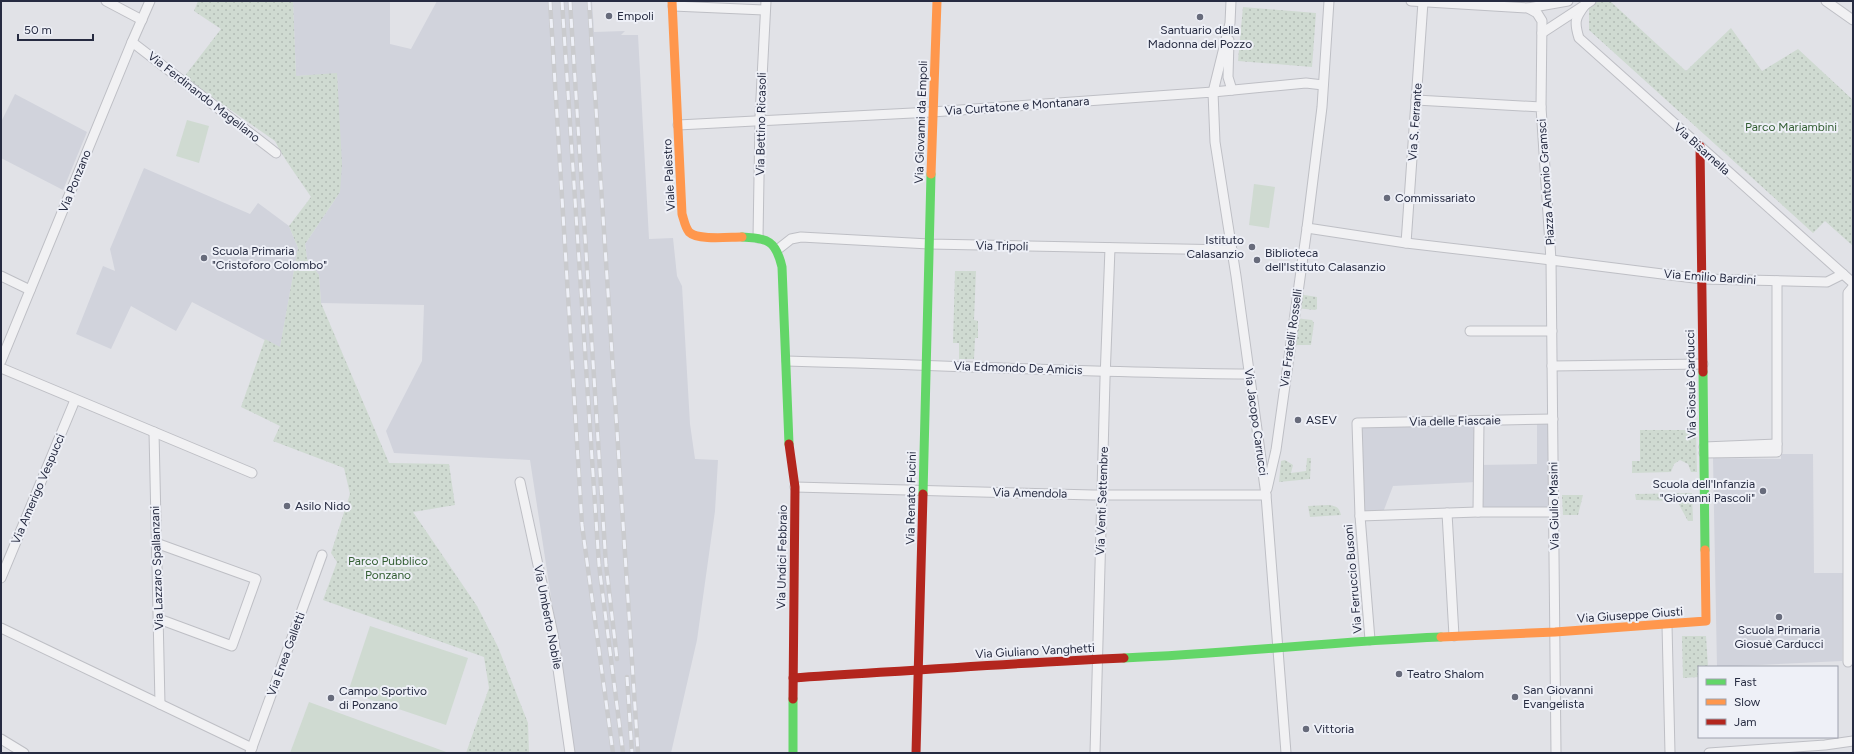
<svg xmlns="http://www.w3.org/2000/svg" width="1854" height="754" font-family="Figtree,sans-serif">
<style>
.built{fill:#d1d3dc}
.grass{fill:url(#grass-dots)}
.pitch{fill:#cfdad1}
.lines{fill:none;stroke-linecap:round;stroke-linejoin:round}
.street-casing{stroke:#bebfc5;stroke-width:11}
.street{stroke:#f1f1f3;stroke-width:9}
.fast{stroke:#63d668;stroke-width:9}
.slow{stroke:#ff974d;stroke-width:9}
.jam{stroke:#b3261e;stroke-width:9}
.rail-casing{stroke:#cacbce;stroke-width:4.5}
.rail{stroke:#eef0f7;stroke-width:3;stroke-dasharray:9;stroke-linecap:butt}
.poi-dot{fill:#676b7b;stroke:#eef0f7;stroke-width:1.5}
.labels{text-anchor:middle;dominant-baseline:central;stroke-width:4;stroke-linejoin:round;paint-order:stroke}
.poi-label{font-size:12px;fill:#262b41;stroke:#eef0f7;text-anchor:start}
.street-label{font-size:12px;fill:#262b41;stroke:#eef0f7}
.park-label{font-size:12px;fill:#335e33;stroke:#eef0f7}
</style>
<defs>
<pattern id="grass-dots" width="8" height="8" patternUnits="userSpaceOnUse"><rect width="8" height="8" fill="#cfdad1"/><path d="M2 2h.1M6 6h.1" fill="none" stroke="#b2bbb5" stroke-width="1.8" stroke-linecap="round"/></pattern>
</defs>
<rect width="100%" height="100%" fill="#e1e2e7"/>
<!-- built -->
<g class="built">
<polygon points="293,1 390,1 390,44 411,49 437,1 592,1 594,32 625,31 621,35 638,35 649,239 673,238 677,276 682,286 690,424 695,459 718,460 715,511 697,640 671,753 575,753 530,460 394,453 386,431 422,361 424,305 321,303 319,275 307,259 305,244 340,192 337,74 296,76"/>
<polygon points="15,94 87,132 63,190 1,158 1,122"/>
<polygon points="144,168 250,214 258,203 289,226 298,248 280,348 192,302 176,331 131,306 111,349 76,334 103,266 115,271 110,249"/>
<polygon points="1553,419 1554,512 1478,512 1477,482 1393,486 1382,515 1360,516 1357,423 1479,421 1478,465 1537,464 1537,420"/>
<polygon points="1781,454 1813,454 1814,573 1843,573 1842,661 1717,667 1713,458 1781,459"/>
</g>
<!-- grass -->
<g class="grass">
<path d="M198,1H293L296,76L337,73L342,164L340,192L305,244L307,259L319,275L321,303L389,463L449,464L455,505L413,512L477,606L498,647L528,723L529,753H466L489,688L484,657L323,600L337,562L331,553L350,494L344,468L273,441L280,426L241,407L265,339L280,347L298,248L289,226L311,197C299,178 284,160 275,141L184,77L221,29L194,11Z"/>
<polygon points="1597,1 1610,1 1686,71 1731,28 1762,71 1798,49 1853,100 1853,246 1825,221 1813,233 1589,30 1589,7"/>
<polygon points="1243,7 1316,13 1312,67 1238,61"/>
<polygon points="955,271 976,271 974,320 978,321 978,338 975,338 974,359 959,359 959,343 953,343"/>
<polygon points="1298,294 1317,297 1317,309 1315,310 1296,308"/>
<polygon points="1294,318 1312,320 1314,323 1311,345 1290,345"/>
<polygon points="1640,430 1696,430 1697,472 1691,472 1688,464 1680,460 1674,464 1671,472 1632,473 1632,461 1640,461"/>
<polygon points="1307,458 1311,458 1310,479 1279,482 1281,461 1285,460 1293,465 1291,473 1306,471"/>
<polygon points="1692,493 1693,521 1688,521 1677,501 1636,500 1635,494"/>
<polygon points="1562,495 1583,495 1578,515 1563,515"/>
<path d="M1328,505C1336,506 1339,507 1341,515L1310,517L1308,506Z"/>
<polygon points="1682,636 1706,636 1708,667 1699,667 1699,677 1683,678"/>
</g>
<!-- pitch -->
<g class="pitch">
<polygon points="187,120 209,126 199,163 176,156"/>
<polygon points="1254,184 1275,187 1269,228 1249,225"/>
<polygon points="370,626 468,658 446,725 348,692"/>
<polygon points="309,702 449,753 290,753"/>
</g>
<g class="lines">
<!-- street casing -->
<g class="street-casing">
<g id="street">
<polyline points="106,1 142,20"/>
<polyline points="1231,1 1230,23 1213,92 1306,83 1323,85"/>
<polyline points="1411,1 1528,8 1537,13 1542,21 1541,107"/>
<polyline points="1826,1 1853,20"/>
<path d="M1585,5C1575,18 1574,22 1579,38L1853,283"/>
<polyline points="673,6 765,10"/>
<polyline points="1528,8 1568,1"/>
<polyline points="1542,33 1591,1"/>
<polyline points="1229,40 1228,77 1232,90"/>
<polyline points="132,42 276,153"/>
<polyline points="678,125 932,112 1213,92 1215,142 1236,276 1266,495 1286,753"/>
<polyline points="1307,228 1406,243 1551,260 1541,107 1416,100"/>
<polyline points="758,238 760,117 766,1"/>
<polyline points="1406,243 1423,2"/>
<polyline points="777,250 791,239 801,237 929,244 1232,250"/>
<polyline points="1,276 30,290"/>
<polyline points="1470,331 1552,331"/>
<polyline points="1,361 132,42 150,1"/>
<path d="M787,361C941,365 1095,373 1249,374"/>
<polyline points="1552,366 1703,364"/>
<polyline points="1,368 252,473"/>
<polyline points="154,432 160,704"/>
<polyline points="1704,447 1777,444"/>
<polyline points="1704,453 1777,452 1777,281"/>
<polyline points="520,482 553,634 570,753"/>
<polyline points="795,487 1093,495 1266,495"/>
<polyline points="1267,489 1276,450 1307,228 1322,107 1329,1"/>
<polyline points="1478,512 1479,421"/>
<polyline points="1447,513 1454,636"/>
<polyline points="1360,516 1478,512 1554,512"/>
<polyline points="156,543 256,579 232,646 159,619"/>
<polyline points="1,578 75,400"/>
<polyline points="1667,625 1670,753"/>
<polyline points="1,628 252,748"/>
<polyline points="1370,640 1360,516 1357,423 1553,419"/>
<polyline points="1848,662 1848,293 1853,287"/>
<polyline points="1,739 24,753"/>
<polyline points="250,753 322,555"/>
<polyline points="1095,753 1105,379 1110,248"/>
<polyline points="1556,753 1551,260 1702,279 1827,282 1843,274"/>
<polyline points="1709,753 1825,745 1853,741"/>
</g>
</g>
<!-- street -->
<use href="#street" class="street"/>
<!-- fast -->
<g class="fast">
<path d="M742,237C768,238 776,241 782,267L789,444"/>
<polyline points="1703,372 1705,550"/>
<polyline points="923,494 931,174"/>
<path d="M1124,658C1230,654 1335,641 1441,637"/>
<polyline points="793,753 793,699"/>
</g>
<!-- slow -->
<g class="slow">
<path d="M672,1L682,214C684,220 685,227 689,232C698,241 729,237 742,237"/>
<polyline points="931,174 937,1"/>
<polyline points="1441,637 1555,632 1706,621 1705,550"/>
</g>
<!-- jam -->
<g class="jam">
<polyline points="1700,146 1703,372"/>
<polyline points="789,444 795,487 793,699"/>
<path d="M793,678C904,671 1014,663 1124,658"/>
<polyline points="916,753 923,494"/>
</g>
<!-- rail casing -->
<g class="rail-casing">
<g id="rail">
<polyline points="550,1 582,525 613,753"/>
<polyline points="562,1 599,565 623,753"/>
<polyline points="570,1 606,565 617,659"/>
<polyline points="589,1 638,753"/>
<polyline points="627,677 632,753"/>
</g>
</g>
<!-- rail -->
<use href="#rail" class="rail"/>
</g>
<!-- markers -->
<g class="poi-dot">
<circle cx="609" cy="16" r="4"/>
<circle cx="1200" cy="17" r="4"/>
<circle cx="1387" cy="198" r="4"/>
<circle cx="1252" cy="247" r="4"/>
<circle cx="204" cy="258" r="4"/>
<circle cx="1257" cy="260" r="4"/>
<circle cx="1298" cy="420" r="4"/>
<circle cx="1763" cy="491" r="4"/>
<circle cx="287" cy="506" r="4"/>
<circle cx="1779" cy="617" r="4"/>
<circle cx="1399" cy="674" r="4"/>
<circle cx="1515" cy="697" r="4"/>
<circle cx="331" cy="698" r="4"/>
<circle cx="1306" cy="729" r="4"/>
</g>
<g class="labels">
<!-- poi labels -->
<g class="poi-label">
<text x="617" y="16">Empoli</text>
<text x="1200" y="30" text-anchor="middle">Santuario della<tspan x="1200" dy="14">Madonna del Pozzo</tspan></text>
<text x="1395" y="198">Commissariato</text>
<text x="1244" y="240" text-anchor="end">Istituto<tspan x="1244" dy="14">Calasanzio</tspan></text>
<text x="212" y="251">Scuola Primaria<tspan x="212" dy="14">"Cristoforo Colombo"</tspan></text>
<text x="1265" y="253">Biblioteca<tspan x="1265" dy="14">dell'Istituto Calasanzio</tspan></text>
<text x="1306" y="420">ASEV</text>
<text x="1755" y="484" text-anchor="end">Scuola dell'Infanzia<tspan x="1755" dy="14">"Giovanni Pascoli"</tspan></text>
<text x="295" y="506">Asilo Nido</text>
<text x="1779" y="630" text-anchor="middle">Scuola Primaria<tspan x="1779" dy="14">Giosuè Carducci</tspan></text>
<text x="1407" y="674">Teatro Shalom</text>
<text x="1523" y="690">San Giovanni<tspan x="1523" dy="14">Evangelista</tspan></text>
<text x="339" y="691">Campo Sportivo<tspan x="339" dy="14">di Ponzano</tspan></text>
<text x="1314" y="729">Vittoria</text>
</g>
<!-- street labels -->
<g class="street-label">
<text transform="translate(204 97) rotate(38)">Via Ferdinando Magellano</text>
<text transform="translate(1017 106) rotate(-4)">Via Curtatone e Montanara</text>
<text transform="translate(921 122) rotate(-88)">Via Giovanni da Empoli</text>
<text transform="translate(1415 122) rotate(-86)">Via S. Ferrante</text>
<text transform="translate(761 124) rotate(-89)">Via Bettino Ricasoli</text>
<text transform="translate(1702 149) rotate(42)">Via Bisarnella</text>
<text transform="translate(669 175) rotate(-93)">Viale Palestro</text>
<text transform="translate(75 181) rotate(-68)">Via Ponzano</text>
<text transform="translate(1546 182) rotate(-94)">Piazza Antonio Gramsci</text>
<text transform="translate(1002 246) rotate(1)">Via Tripoli</text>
<text transform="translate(1710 277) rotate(4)">Via Emilio Bardini</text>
<text transform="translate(1291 338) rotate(-82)">Via Fratelli Rosselli</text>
<text transform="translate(1018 368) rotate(2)">Via Edmondo De Amicis</text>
<text transform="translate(1691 384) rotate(-91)">Via Giosuè Carducci</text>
<text transform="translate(1455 421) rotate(-1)">Via delle Fiascaie</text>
<text transform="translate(1256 422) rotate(82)">Via Jacopo Carrucci</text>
<text transform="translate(38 489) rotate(-67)">Via Amerigo Vespucci</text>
<text transform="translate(1030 493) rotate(1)">Via Amendola</text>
<text transform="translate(911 498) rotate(-89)">Via Renato Fucini</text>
<text transform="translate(1102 501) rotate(-88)">Via Venti Settembre</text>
<text transform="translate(1554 506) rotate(-91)">Via Giulio Masini</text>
<text transform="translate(782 557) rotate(-89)">Via Undici Febbraio</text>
<text transform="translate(157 568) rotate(-92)">Via Lazzaro Spallanzani</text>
<text transform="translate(1353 579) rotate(-95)">Via Ferruccio Busoni</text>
<text transform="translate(1630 615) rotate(-4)">Via Giuseppe Giusti</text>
<text transform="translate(548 617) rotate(79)">Via Umberto Nobile</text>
<text transform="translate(1035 651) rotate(-3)">Via Giuliano Vanghetti</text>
<text transform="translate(286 654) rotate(-70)">Via Enea Galletti</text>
</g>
<!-- park labels -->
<g class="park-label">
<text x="1791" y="127">Parco Mariambini</text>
<text x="388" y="561">Parco Pubblico<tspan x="388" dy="14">Ponzano</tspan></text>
</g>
</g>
<!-- border -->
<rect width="1854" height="754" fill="none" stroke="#262b41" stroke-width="4"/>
<!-- legend -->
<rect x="1698" y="666" width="140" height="72" fill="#eef0f7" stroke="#9ea1ae"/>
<rect x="1706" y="679" width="20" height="6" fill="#63d668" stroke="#9ea1ae"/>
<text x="1734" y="686" font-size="12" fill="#262b41">Fast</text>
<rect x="1706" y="699" width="20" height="6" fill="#ff974d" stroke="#9ea1ae"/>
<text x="1734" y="706" font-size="12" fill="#262b41">Slow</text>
<rect x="1706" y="719" width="20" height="6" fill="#b3261e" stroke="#9ea1ae"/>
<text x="1734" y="726" font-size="12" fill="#262b41">Jam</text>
<!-- scale -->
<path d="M18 34v6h75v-6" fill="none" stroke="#262b41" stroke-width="2"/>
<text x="24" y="34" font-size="12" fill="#262b41" stroke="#eef0f7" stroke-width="3" paint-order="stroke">50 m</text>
</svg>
